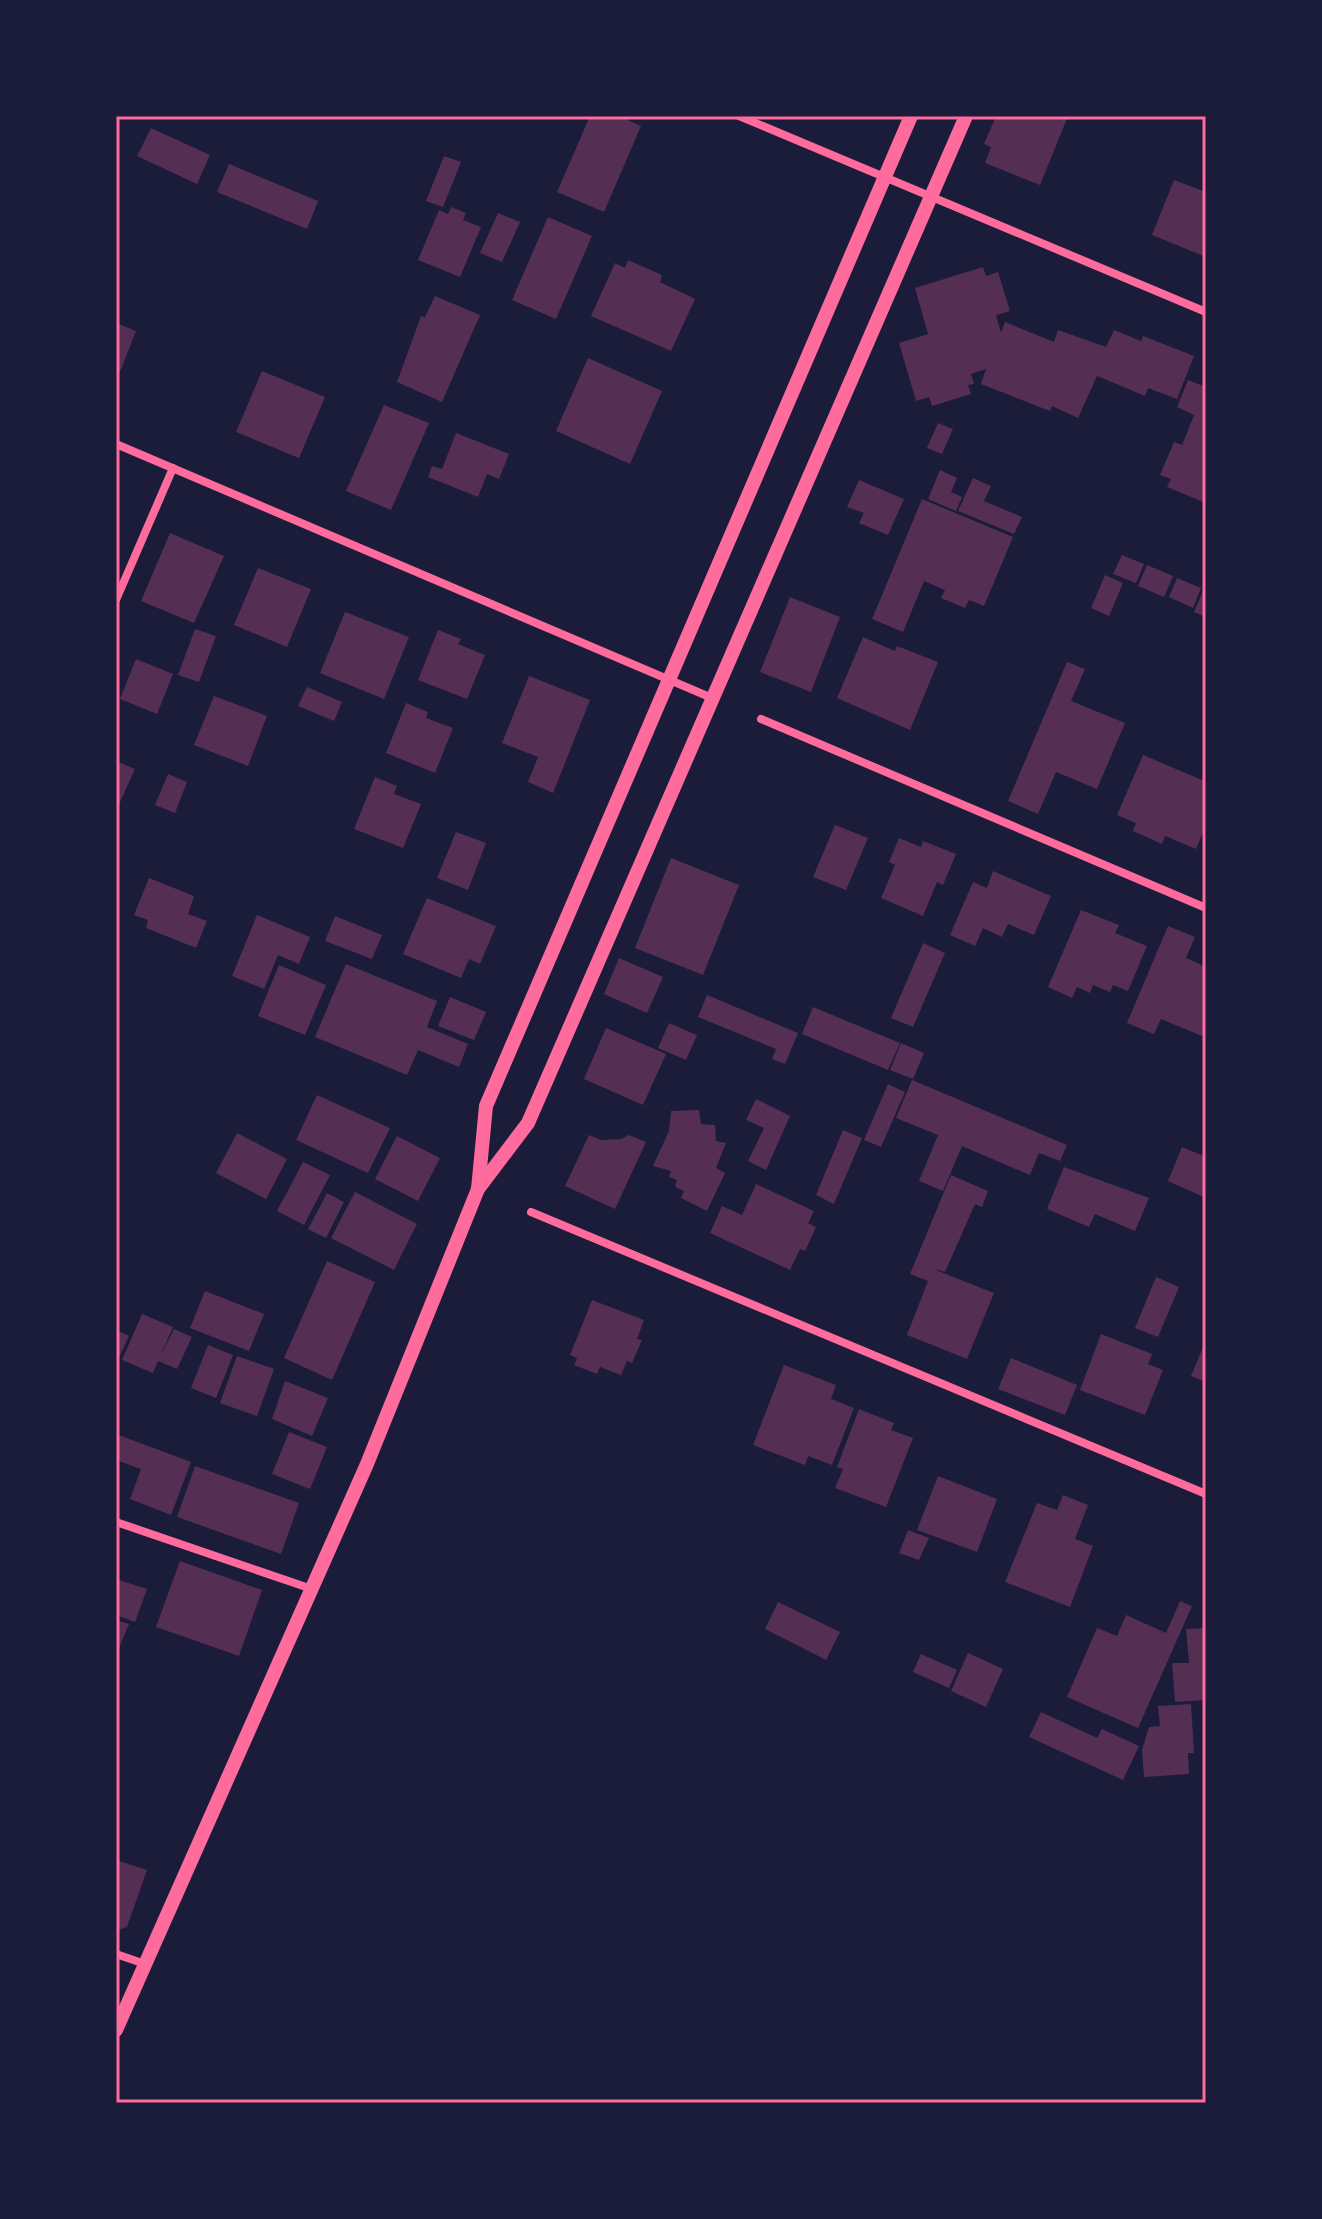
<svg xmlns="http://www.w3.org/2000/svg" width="1322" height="2219" font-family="'Roboto Serif',serif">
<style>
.building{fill:#542f53}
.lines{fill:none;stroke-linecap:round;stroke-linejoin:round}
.minor{stroke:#ff6b9d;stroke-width:8}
.tertiary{stroke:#ff6b9d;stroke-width:14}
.neatline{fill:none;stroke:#ff6b9d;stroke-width:3}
</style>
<rect width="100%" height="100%" fill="#1b1b3a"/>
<!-- building -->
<g class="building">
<polygon points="590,116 619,116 641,126 604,212 557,192"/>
<polygon points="996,116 1068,116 1040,185 985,163 991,147 984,144"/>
<polygon points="151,128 210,155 197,184 137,156"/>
<polygon points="444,156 461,162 443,207 426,201"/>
<polygon points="229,164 318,201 307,229 217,192"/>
<polygon points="1174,180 1206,192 1206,257 1152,235"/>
<polygon points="451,207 466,213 463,220 481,227 460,277 418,260 439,210 448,214"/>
<polygon points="498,213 520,222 502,262 480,253"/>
<polygon points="548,217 592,236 556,319 512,300"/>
<polygon points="628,260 662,275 660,282 695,299 671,351 591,316 615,263 625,268"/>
<polygon points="983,267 986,276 998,272 1010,311 996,315 1001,333 1005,322 1054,342 1058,330 1106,347 1114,330 1141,341 1143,336 1194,356 1177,399 1148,388 1145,396 1097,376 1078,418 1052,406 1050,411 981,384 986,369 971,374 974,384 968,385 971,394 932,406 929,397 916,401 899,343 928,334 915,288"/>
<polygon points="435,296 480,315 442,402 397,382 421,316 425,317"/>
<polygon points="116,323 136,331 116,382"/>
<polygon points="588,358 662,391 630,464 556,431"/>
<polygon points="262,371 325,397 299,458 236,432"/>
<polygon points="1188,380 1206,387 1206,503 1167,487 1171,479 1160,475 1174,442 1182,445 1194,415 1177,407"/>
<polygon points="384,405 429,423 391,510 346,491"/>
<polygon points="938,423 953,429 942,454 927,448"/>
<polygon points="456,433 509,454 499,479 487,474 478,497 428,477 432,466 442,469"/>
<polygon points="940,470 957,478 951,492 962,497 956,511 928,499"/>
<polygon points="973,478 991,486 984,501 1022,517 1014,534 958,511"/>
<polygon points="859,480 904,499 888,535 859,523 864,513 847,507"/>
<polygon points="922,499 1013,537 984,606 969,600 965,608 941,598 945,590 924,581 903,632 872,619"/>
<polygon points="170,533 224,556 194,623 141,601"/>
<polygon points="1122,555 1144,564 1136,583 1113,574"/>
<polygon points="1147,565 1173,576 1164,597 1138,586"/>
<polygon points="258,568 311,589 287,647 234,625"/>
<polygon points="1105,575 1123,583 1109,616 1091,608"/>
<polygon points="1177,578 1201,588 1193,608 1169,597"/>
<polygon points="1206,584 1206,617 1194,612"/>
<polygon points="790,597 840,617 811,692 760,672"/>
<polygon points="345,612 409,637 384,699 320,673"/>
<polygon points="195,629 216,636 199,682 178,675"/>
<polygon points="438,630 461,639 458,644 485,655 467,699 418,680"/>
<polygon points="863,637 895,651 897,646 938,662 910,730 837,698"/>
<polygon points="136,659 173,674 157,714 120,699"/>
<polygon points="1067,662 1085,669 1071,701 1125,723 1097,789 1056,772 1038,814 1008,801"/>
<polygon points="529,676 590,700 553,793 528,782 538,757 502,743"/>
<polygon points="307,687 342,702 334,721 298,706"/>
<polygon points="214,696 267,716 248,766 194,745"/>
<polygon points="406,703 428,712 426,718 453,728 435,773 386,753"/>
<polygon points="1143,755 1202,780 1206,771 1206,825 1196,849 1165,836 1162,844 1133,831 1136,823 1117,815"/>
<polygon points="116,761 135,769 116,811"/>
<polygon points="168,774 187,782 175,813 155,805"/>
<polygon points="375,777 397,786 394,794 421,804 403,848 354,829"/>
<polygon points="835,825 868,838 846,890 813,877"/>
<polygon points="456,832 486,843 468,890 437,878"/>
<polygon points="899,838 921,847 923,841 956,854 943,885 937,882 923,916 881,898 895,865 889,862"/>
<polygon points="671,858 739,885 703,975 635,948"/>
<polygon points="993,871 1051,896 1034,935 1008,924 1002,937 983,928 975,946 950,935 973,882 987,888"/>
<polygon points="149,878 194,896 188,914 207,921 196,948 146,928 148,920 134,915"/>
<polygon points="427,898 496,926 480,964 469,959 461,978 403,954"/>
<polygon points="1081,910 1119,925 1115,933 1147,946 1128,991 1113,985 1110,992 1093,985 1090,993 1077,987 1072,998 1048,987"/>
<polygon points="257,915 310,937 299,964 278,955 264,989 232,976"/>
<polygon points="335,916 382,935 372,959 325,941"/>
<polygon points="1168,926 1195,937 1186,958 1206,967 1206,1027 1202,1036 1161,1019 1154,1034 1127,1023"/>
<polygon points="923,943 945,953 913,1027 891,1018"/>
<polygon points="619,958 663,977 647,1013 604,994"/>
<polygon points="346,964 437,1001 427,1027 468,1044 459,1067 418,1050 407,1075 315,1037"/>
<polygon points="279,965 326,985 305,1035 258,1016"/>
<polygon points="707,995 798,1033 785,1064 772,1059 776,1049 698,1017"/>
<polygon points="450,997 486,1012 474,1040 438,1026"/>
<polygon points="813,1007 900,1043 888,1070 802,1034"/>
<polygon points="669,1023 697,1035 686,1060 658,1048"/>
<polygon points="606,1028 666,1054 643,1105 584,1079"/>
<polygon points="901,1043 924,1053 913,1079 890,1070"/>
<polygon points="912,1080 1067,1145 1060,1161 1039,1153 1030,1175 962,1146 943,1191 919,1181 938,1135 896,1118"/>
<polygon points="888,1084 905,1092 881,1147 864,1140"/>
<polygon points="317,1095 390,1128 368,1173 296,1140"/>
<polygon points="756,1099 790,1116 766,1170 748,1161 764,1128 746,1120"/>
<polygon points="699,1110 701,1124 715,1125 716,1141 726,1143 716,1168 725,1173 707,1211 681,1198 684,1191 675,1187 677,1180 669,1177 671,1171 653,1166 669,1131 671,1111"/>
<polygon points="843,1130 862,1138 834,1204 816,1195"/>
<polygon points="237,1133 287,1159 266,1199 216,1173"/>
<polygon points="589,1135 601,1140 621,1139 629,1135 646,1142 615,1209 565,1186"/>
<polygon points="397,1136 440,1158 418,1201 375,1179"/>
<polygon points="1182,1147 1206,1157 1206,1198 1168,1181"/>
<polygon points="303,1162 330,1175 304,1225 277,1211"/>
<polygon points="1064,1167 1149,1198 1135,1231 1095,1214 1089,1227 1047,1209"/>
<polygon points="951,1175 988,1191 982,1207 975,1204 945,1272 933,1269 994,1293 967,1359 907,1335 928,1281 910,1274"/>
<polygon points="756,1184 814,1211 808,1223 816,1227 805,1251 800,1249 790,1270 710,1233 722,1206 742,1215"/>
<polygon points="355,1192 417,1224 394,1270 331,1238"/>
<polygon points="327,1193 344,1202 326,1238 308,1229"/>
<polygon points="327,1261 375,1282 332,1380 284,1358"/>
<polygon points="1156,1277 1179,1287 1158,1337 1135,1328"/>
<polygon points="205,1291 264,1314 249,1351 190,1328"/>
<polygon points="592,1300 644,1320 637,1339 642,1340 632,1363 627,1361 621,1375 600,1367 597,1374 574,1365 577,1358 570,1355"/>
<polygon points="142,1314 173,1327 160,1357 174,1329 192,1337 177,1369 158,1361 153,1373 122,1360"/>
<polygon points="116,1330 129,1336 116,1364"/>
<polygon points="1101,1334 1152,1354 1148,1364 1163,1370 1145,1415 1080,1390"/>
<polygon points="1206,1340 1206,1382 1191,1376"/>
<polygon points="208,1345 233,1355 216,1398 191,1388"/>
<polygon points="237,1356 274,1369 257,1416 220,1403"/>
<polygon points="1011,1358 1077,1385 1065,1415 998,1389"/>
<polygon points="784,1365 836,1385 831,1399 854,1408 832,1465 808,1456 805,1465 753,1445"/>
<polygon points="285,1381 328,1398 312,1436 272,1419"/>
<polygon points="859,1409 894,1423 891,1430 913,1438 886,1507 835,1488 843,1469 837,1467"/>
<polygon points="289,1432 327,1447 310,1489 272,1474"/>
<polygon points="116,1434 191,1462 171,1515 130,1499 141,1469 116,1460"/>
<polygon points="195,1466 299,1503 281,1554 177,1517"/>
<polygon points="938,1476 997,1499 977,1552 917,1530"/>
<polygon points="1063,1495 1088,1505 1075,1539 1093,1546 1070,1607 1005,1582 1037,1503 1057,1510"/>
<polygon points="908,1530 929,1538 919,1560 899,1553"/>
<polygon points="180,1561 262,1590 239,1656 156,1627"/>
<polygon points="116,1579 147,1589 135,1622 116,1615"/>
<polygon points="1180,1601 1192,1606 1138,1728 1067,1697 1097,1628 1117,1636 1126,1615 1166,1633"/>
<polygon points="778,1602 840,1632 826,1660 765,1629"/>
<polygon points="116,1620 129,1624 116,1655"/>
<polygon points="1206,1628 1206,1700 1175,1702 1172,1663 1189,1663 1186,1629"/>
<polygon points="968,1653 1003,1669 986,1707 951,1691"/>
<polygon points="921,1654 957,1670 949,1688 913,1672"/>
<polygon points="1191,1704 1194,1753 1188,1753 1189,1774 1144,1777 1142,1750 1149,1727 1160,1726 1158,1706"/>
<polygon points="1041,1712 1097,1738 1102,1729 1139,1746 1123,1780 1029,1737"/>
<polygon points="116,1860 147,1870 127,1927 116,1931"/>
</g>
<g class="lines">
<!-- minor -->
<g class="minor">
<polyline points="739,116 1206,312"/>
<polyline points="116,444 712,698"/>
<polyline points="116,600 173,468"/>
<polyline points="761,719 1206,908"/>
<polyline points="531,1212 1206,1494"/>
<polyline points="116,1522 312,1589"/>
<polyline points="116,1954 145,1964"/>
</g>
<!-- tertiary -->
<g class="tertiary">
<polyline points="478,1189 486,1106 911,116"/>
<polyline points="116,2030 367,1464 478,1189 528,1123 966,116"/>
</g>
</g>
<!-- border -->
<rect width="1322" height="2219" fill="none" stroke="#1b1b3a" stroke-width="236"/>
<rect x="118" y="118" width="1086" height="1983" class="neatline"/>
</svg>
